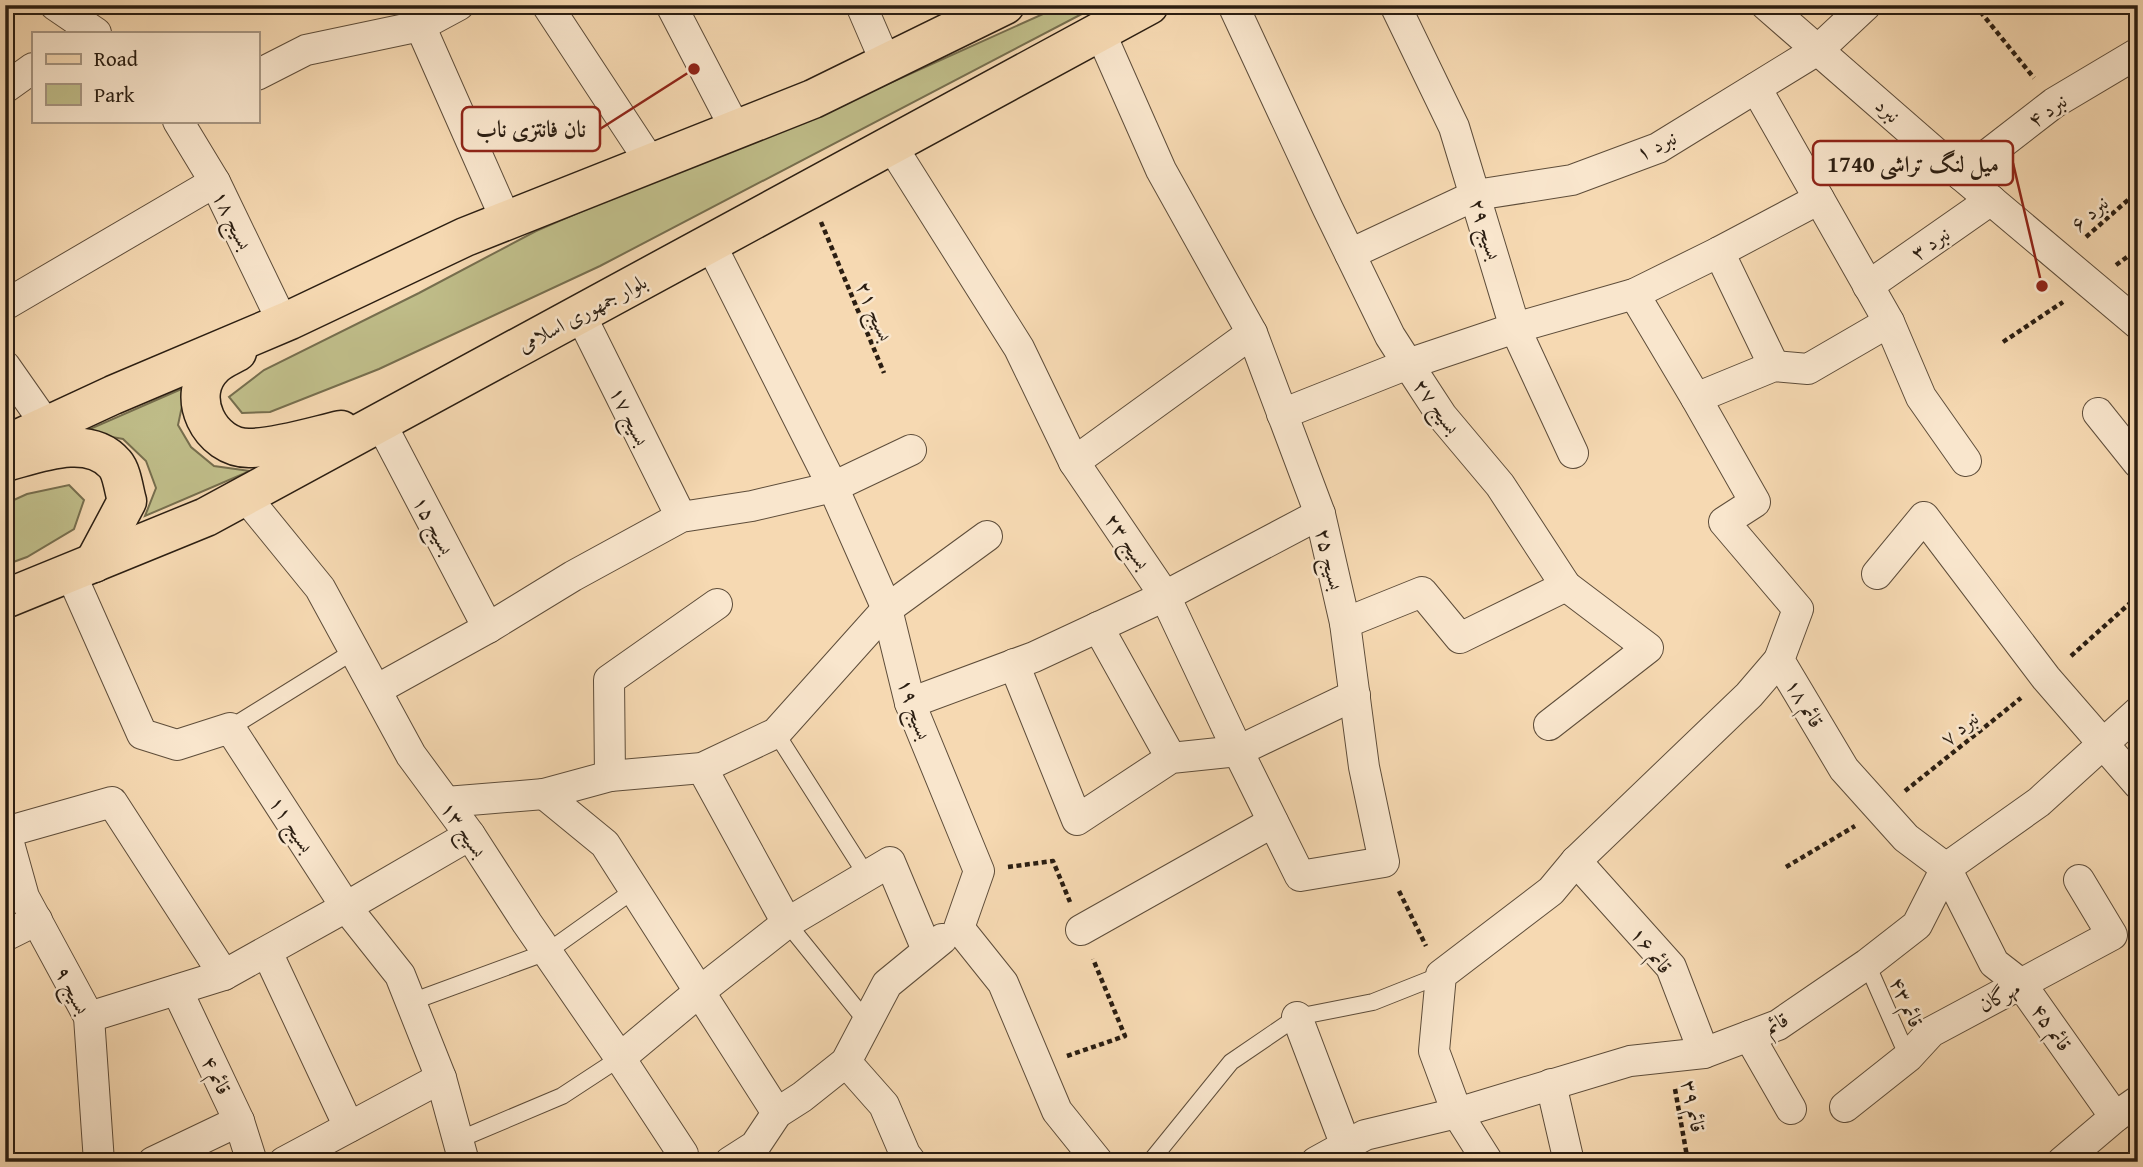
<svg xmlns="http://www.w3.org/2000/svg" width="2143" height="1167" font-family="'Gentium Book Plus',Amiri,serif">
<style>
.green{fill:#c0be8a;stroke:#766e4e;stroke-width:2}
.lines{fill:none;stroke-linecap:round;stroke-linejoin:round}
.service-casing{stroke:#5e4d3a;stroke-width:18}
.minor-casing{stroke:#5e4d3a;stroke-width:32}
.primary-casing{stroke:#2b1e12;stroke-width:41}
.path{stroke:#2b1e12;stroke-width:4.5;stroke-dasharray:5 3.5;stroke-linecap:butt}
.service{stroke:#f9e6cd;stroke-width:16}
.minor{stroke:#f9e6cd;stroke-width:30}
.primary{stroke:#f6d9b2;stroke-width:38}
.labels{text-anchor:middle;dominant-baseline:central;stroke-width:5;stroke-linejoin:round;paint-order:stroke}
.street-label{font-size:21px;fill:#2b1e12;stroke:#f9e6cd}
.leader{fill:none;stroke:#8f2418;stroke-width:2.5}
.callout-dot{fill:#8f2418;stroke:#f9e6cd;stroke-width:2.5}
.callout{fill:#f9e6cd;stroke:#8f2418;stroke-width:2.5}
.callout-label{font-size:23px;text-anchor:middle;font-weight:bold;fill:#2b1e12}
</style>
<rect width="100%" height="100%" fill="#f6d9b2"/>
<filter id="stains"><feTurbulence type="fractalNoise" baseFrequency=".00286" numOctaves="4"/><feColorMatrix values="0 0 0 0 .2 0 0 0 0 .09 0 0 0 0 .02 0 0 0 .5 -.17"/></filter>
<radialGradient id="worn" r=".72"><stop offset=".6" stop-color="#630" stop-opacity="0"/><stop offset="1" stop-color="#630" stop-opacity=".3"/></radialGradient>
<!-- green -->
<g class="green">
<polygon points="1063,5 1099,5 600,266 379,369 270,412 242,413 229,397 264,370 419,293 536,231 670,173 872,91"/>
<polygon points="186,387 178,425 191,447 214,466 250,471 145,516 156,488 146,461 123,439 83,432"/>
<polygon points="69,485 84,500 74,529 27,557 5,565 5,504 27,494"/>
</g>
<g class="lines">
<!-- service casing -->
<g class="service-casing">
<g id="service">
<polyline points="230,728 354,651"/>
<polyline points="776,733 867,876"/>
<polyline points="787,923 867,1022"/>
<polyline points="1867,964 1908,1057"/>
<polyline points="411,1002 547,952 634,890"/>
<polyline points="458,1140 562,1096 620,1058"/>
<polyline points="1150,1162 1231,1062 1297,1017 1373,1002 1441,975"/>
</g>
</g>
<!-- minor casing -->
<g class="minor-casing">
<g id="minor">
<polyline points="55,5 96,33"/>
<polyline points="411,5 506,220"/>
<polyline points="547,5 651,163"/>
<polyline points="671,5 736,130"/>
<polyline points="861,5 886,63"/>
<polyline points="1233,5 1328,209 1390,336 1408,364 1442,416 1500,485 1566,586 1648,648 1549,725"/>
<polyline points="1395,5 1454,127 1515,328 1573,453"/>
<polyline points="1766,5 1961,175 2138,324"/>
<polyline points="257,75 306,50 420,26 459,5"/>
<polyline points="5,88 33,68"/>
<polyline points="1756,88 1889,322 1921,397 1966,461"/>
<polyline points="178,121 215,182 283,323"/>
<polyline points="891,145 1019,348 1074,462 1165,596 1238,751 1300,876 1384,862 1364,767 1345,623 1320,514 1252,333 1161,170 1100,32"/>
<polyline points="1961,175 2054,103 2138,53"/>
<polyline points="710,243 833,487 887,609 910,703 979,871 959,928 1003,983 1057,1111 1098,1162"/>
<polyline points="1719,252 1774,366"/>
<polyline points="1350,254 1476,195 1572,180 1658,148 1819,49 1866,5"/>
<polyline points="1868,286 1991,200"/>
<polyline points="1634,294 1696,398 1755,502 1724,522 1798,609 1779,660 1844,769 1906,838 1946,868 1994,963 2021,984 2115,1117"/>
<polyline points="5,305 215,182"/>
<polyline points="580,314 681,517"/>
<polyline points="5,366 47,426"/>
<polyline points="1696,398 1774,366 1808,369 1889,322"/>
<polyline points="2098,413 2138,463"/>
<polyline points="1282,414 1408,364 1515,328 1634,294 1719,252 1819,199"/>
<polyline points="380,422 488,628"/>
<polyline points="1074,462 1252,333"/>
<polyline points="245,496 320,588 411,755 470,835 527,923 620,1058 683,1154 682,1162"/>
<polyline points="70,572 142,734 177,745 230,728 346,907 400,975 441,1078 464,1162"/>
<polyline points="1877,574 1924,517 2046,678 2138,784"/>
<polyline points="1345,623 1422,592 1460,638 1566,586"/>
<polyline points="1098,627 1171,758"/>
<polyline points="1014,664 1077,820 1171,758 1238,751 1355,695"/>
<polyline points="376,690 488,628 573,576 681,517 752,506 833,487 911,450"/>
<polyline points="910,703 1034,657 1165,596 1320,514"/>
<polyline points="702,768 787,923"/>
<polyline points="610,776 609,680 717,604"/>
<polyline points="544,794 605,844 777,1113"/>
<polyline points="446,802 544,794 610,776 702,768 776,733 887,609 987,536"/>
<polyline points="5,829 24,897 89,1017 99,1162"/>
<polyline points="6,832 112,802 224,975"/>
<polyline points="1576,861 1671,967 1704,1053"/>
<polyline points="1081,930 1273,822"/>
<polyline points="5,936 37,920"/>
<polyline points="267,952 349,1127"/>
<polyline points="177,990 239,1121 252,1162"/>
<polyline points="89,1017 224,975 346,907 470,835"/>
<polyline points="1297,1017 1346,1146"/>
<polyline points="1749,1036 1791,1109"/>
<polyline points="620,1058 699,992 787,923 890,862 927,950"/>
<polyline points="846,1062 884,1105 905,1154 911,1162"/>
<polyline points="1551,1084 1569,1162"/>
<polyline points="1845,1107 1908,1057 1931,1032 2112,935 2079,880"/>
<polyline points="153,1162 239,1121"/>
<polyline points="284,1162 441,1078"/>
<polyline points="730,1162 755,1146 777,1113 802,1097 846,1062 887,984 942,939"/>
<polyline points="1316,1162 1365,1135 1457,1113 1630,1061 1704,1053 1778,1025 1867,964 1917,925 1946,868 2039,802 2138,712"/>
<polyline points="1488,1162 1457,1113 1434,1051 1441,975 1551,891 1576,861 1749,695 1779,660"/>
<polyline points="2062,1162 2115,1117 2138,1101"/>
</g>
</g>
<!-- primary casing -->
<g class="primary-casing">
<g id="primary">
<path d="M237,352C230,356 220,360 214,366C183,395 210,449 250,448C276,448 315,436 341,430"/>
<polyline points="5,445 113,395 290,320 465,237 813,99 1005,5"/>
<path d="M9,461C41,452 90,434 115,464C122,472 124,491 127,501L94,563"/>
<polyline points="5,599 206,517 1149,5"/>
</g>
</g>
<!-- path -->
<g class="path">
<polyline points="1975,5 2034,78"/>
<polyline points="821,222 884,373"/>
<polyline points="2086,237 2138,191"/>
<polyline points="2116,265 2138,249"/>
<polyline points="2003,342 2063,302"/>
<polyline points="2071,656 2138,596"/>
<polyline points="1905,791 2021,698"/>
<polyline points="1008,867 1053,861 1070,902"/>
<polyline points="1786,867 1855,826"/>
<polyline points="1399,891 1426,946"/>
<polyline points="1067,1056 1125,1036 1093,959"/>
<polyline points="1675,1089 1688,1162"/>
</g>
<!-- service -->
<use href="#service" class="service"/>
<!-- minor -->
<use href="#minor" class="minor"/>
<!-- primary -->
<use href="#primary" class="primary"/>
</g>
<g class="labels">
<!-- street labels -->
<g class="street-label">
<text transform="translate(1888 110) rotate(42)">نبرد</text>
<text transform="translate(2047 110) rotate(-35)">نبرد ۴</text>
<text transform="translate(1656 145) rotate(-26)">نبرد ۱</text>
<text transform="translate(2089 213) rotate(-41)">نبرد ۶</text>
<text transform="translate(233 220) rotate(64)">بسیج ۱۸</text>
<text transform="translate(1486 229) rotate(73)">بسیج ۲۹</text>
<text transform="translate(1930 243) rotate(-35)">نبرد ۳</text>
<text transform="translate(875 311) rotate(67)">بسیج ۲۱</text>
<text transform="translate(582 313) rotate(-28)">بلوار جمهوری اسلامی</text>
<text transform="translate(1437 406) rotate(54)">بسیج ۲۷</text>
<text transform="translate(630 416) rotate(64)">بسیج ۱۷</text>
<text transform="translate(434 525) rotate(62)">بسیج ۱۵</text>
<text transform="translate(1128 541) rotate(56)">بسیج ۲۳</text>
<text transform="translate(1330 559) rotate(77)">بسیج ۲۵</text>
<text transform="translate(1805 703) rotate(59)">قائم ۱۸</text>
<text transform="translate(915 709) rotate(71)">بسیج ۱۹</text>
<text transform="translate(1959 728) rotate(-39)">نبرد ۷</text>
<text transform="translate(292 824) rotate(57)">بسیج ۱۱</text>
<text transform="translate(464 829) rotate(55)">بسیج ۱۳</text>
<text transform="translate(1652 950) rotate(52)">قائم ۱۶</text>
<text transform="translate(73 990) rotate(63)">بسیج ۹</text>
<text transform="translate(1999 996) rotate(-28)">مهرگان</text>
<text transform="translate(1907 1002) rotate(66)">قائم ۴۳</text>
<text transform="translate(1776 1023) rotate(-28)">قائم</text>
<text transform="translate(2052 1027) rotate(55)">قائم ۴۵</text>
<text transform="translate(217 1075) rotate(64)">قائم ۴</text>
<text transform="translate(1694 1106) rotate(79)">قائم ۳۹</text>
</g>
</g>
<!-- callouts -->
<path class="leader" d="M694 69L600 129M2042 286L2013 163"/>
<g class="callout-dot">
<circle cx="694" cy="69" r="7"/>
<circle cx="2042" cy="286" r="7"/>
</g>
<g class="callout">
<rect x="462" y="107" width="138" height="44" rx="7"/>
<rect x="1813" y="141" width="200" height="44" rx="7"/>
</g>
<g class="callout-label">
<text x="531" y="137">نان فانتزی ناب</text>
<text x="1913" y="172">میل لنگ تراشی 1740</text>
</g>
<!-- margin -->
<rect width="2143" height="1167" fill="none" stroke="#f6d9b2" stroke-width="28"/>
<rect x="7" y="7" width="2129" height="1153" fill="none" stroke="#2b1e12" stroke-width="3.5"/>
<rect x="14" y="14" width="2115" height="1139" fill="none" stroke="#2b1e12" stroke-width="2"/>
<!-- legend -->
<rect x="32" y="32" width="228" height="91" fill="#f9e6cd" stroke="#a79682" stroke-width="2"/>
<rect x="46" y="54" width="35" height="10" fill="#f6d9b2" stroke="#a79682" stroke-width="2"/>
<text x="94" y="66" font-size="21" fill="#2b1e12">Road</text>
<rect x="46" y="84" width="35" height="21" fill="#c0be8a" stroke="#a79682" stroke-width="2"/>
<text x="94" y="102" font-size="21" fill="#2b1e12">Park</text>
<rect width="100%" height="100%" filter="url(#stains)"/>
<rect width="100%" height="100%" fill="url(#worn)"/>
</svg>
